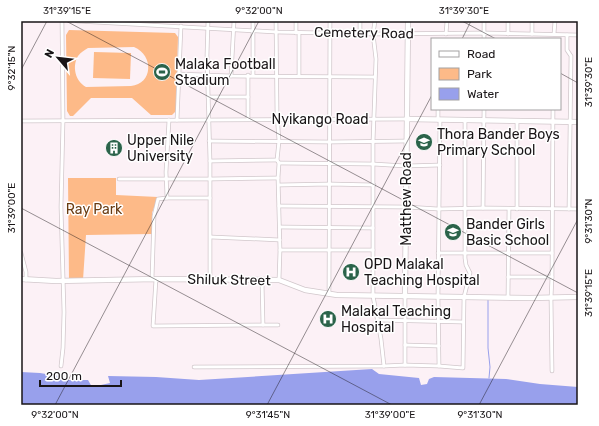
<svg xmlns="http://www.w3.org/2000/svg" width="599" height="426" font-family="Rubik,sans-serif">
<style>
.green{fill:#fdba88;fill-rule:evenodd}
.water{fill:#98a0ec}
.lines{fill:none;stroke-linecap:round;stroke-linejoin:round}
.stream{stroke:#98a0ec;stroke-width:1}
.street-casing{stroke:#d1c7cb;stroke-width:4.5}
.secondary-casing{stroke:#d1c7cb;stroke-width:6}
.street{stroke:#fff;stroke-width:3}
.secondary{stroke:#fff;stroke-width:4.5}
.ticks{fill:none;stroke:#191517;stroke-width:1;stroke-opacity:0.45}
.labels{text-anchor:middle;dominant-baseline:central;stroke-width:3;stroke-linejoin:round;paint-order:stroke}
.street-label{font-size:14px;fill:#191517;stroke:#fff}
.poi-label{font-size:14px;fill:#191517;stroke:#fff;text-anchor:start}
.park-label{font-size:14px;fill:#693b12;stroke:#fff}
.neatline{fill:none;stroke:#191517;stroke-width:1.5}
.ticks-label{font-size:10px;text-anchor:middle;fill:#191517}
</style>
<rect width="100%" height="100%" fill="#fcf1f6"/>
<!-- green -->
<g class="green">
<path d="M69,30L175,33L178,37L176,111L172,115H151L132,98H91L73,116H70L67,111L66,35ZM134,47C154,55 153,84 131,86L86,87C75,81 72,66 78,56C81,52 85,50 88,48Z"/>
<polygon points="94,52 131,53 130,79 93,78"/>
<polygon points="68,178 116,178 116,195 158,197 152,213 152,234 86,235 83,280 69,280"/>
</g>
<!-- water -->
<polygon class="water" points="372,369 379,374 419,378 421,385 427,384 429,379 434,377 506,379 540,384 578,387 578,405 21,405 21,372 40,373 58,376 67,380 88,380 92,387 110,383 108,376 156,377 199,380"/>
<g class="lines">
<!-- stream -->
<polyline class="stream" points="488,300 488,348 490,367 489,378"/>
<!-- street casing -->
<g class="street-casing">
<g id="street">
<polyline points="77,21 276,32 373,34 485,33 578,35"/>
<polyline points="208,21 207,55 210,161 210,279"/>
<polyline points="276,21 277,114 279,141 277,160 279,163 278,178 280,250 279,280"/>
<polyline points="375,21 373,34 376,59 373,142 373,296 381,339 384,366"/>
<polyline points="296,33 296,21"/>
<polyline points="360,34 360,21"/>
<polyline points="446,34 447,21"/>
<polyline points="508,34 508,21"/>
<polyline points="532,34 532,21"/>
<polyline points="554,34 555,21"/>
<polyline points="567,35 567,50 571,56 569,209"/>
<polyline points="484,39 484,21"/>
<polyline points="178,74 231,76 374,77"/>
<polyline points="248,75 248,119"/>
<polyline points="253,75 253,21"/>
<polyline points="231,76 234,21"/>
<polyline points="299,76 299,33"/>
<polyline points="208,97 248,97"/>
<polyline points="438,109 438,120"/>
<polyline points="177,120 181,26"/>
<polyline points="21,121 407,119"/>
<polyline points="209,141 330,142 407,141"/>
<polyline points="210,161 277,160"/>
<polyline points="279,163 373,164 406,166 440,165"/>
<polyline points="119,179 210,179 278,178"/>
<polyline points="279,185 330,184 374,185"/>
<polyline points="167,198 210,198"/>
<polyline points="279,206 407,207 438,209 483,208 578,209"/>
<polyline points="483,208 484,109"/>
<polyline points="517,209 517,121"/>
<polyline points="280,227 373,228"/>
<polyline points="211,237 280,240"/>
<polyline points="280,250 373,250"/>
<polyline points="21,253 26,272 26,280"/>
<polyline points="438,253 552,253"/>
<polyline points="508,277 552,277"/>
<polyline points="152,279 154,216 158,199 167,198 166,172 169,120"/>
<polyline points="156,279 153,326 263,325"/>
<polyline points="262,281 263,325 278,325"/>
<polyline points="329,294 330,21"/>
<polyline points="508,297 509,209"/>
<polyline points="378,320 463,322"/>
<polyline points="405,345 439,346"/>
<polyline points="405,365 405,296"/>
<polyline points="61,366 63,348 64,312 61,207 63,121 62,21"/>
<polyline points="439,366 463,368 464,297 470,273 466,265 465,258 465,121"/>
<polyline points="194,367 384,366 405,365 439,366 438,296 440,120"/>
<polyline points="552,371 551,298 552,277 553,109"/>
</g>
</g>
<!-- secondary casing -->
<g class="secondary-casing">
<g id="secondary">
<polyline points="407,119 578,122"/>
<polyline points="21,279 56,281 156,279 279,280 305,290 337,295 529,298 578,297"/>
<polyline points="405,296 408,21"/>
</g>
</g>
<!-- street -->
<use href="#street" class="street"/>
<!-- secondary -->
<use href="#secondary" class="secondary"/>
</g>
<!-- ticks -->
<path class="ticks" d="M66,21L578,293M462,21L496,39M462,39L471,21M21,70L47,21M560,73L578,83M21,208L392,405M55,405L259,21M267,405L432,95M479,405L578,219"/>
<!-- icons -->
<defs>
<g id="stadium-disc" transform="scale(0.9)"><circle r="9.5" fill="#2b634a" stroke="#fff"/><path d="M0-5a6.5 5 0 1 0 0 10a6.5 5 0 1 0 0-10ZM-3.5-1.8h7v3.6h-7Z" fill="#fff"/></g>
<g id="school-disc" transform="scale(0.9)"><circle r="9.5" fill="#2b634a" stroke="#fff"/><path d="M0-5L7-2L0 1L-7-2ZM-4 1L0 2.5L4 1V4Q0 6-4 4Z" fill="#fff"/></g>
<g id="building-disc" transform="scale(0.9)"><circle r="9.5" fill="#2b634a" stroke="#fff"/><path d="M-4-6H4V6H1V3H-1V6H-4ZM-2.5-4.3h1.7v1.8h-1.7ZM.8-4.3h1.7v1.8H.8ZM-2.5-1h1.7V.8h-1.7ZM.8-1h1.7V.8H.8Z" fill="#fff"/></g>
<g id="hospital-disc" transform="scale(0.9)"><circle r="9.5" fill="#2b634a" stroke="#fff"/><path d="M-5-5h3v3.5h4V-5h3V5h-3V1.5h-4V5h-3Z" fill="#fff"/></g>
</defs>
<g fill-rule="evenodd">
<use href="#stadium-disc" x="162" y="72"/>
<use href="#school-disc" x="424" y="142"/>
<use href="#building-disc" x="114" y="148"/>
<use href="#school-disc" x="453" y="232"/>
<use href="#hospital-disc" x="351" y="272"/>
<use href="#hospital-disc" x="328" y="319"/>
</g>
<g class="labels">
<!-- street labels -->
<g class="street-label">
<text transform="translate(364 33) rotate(1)">Cemetery Road</text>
<text x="320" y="119">Nyikango Road</text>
<text transform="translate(406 199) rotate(-90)">Matthew Road</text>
<text transform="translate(229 280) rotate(1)">Shiluk Street</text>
</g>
<!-- poi labels -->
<g class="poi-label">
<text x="175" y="64">Malaka Football<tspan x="175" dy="16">Stadium</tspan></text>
<text x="437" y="134">Thora Bander Boys<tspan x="437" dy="16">Primary School</tspan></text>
<text x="127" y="140">Upper Nile<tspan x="127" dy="16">University</tspan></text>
<text x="466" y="224">Bander Girls<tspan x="466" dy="16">Basic School</tspan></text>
<text x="364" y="264">OPD Malakal<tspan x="364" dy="16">Teaching Hospital</tspan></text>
<text x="341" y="311">Malakal Teaching<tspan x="341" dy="16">Hospital</tspan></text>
</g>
<!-- park labels -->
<g class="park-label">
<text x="94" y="209">Ray Park</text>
</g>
</g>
<!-- border -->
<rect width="599" height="426" fill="none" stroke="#ffffff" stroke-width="44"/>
<!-- legend -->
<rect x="431" y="38" width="130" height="72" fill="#ffffff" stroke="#a3a1a2"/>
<rect x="439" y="51" width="20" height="6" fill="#ffffff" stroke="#a3a1a2"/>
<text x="467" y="58" font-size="12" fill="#191517">Road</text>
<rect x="439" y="68" width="20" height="12" fill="#fdba88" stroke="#a3a1a2"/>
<text x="467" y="78" font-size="12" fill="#191517">Park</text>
<rect x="439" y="88" width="20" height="12" fill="#98a0ec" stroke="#a3a1a2"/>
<text x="467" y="98" font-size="12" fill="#191517">Water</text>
<!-- north arrow -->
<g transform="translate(58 58) rotate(298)" stroke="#ffffff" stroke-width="3" paint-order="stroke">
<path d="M0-3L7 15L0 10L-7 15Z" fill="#191517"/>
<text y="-6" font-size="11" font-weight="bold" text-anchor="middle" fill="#191517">N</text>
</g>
<!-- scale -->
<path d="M40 380v6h81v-6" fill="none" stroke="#191517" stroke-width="2"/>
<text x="46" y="380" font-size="12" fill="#191517" stroke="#ffffff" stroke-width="3" paint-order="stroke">200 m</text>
<rect x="22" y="22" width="555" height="382" class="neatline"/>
<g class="ticks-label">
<text x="67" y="14">31°39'15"E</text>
<text x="259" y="14">9°32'00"N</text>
<text x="464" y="14">31°39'30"E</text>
<text transform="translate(11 68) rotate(-90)" y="4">9°32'15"N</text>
<text transform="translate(588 82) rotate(-90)" y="4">31°39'30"E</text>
<text transform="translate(11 208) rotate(-90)" y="4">31°39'00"E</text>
<text transform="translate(588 221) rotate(-90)" y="4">9°31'30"N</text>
<text transform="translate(588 293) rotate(-90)" y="4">31°39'15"E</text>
<text x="55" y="418">9°32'00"N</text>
<text x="268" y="418">9°31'45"N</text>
<text x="390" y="418">31°39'00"E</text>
<text x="480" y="418">9°31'30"N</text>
</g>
</svg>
